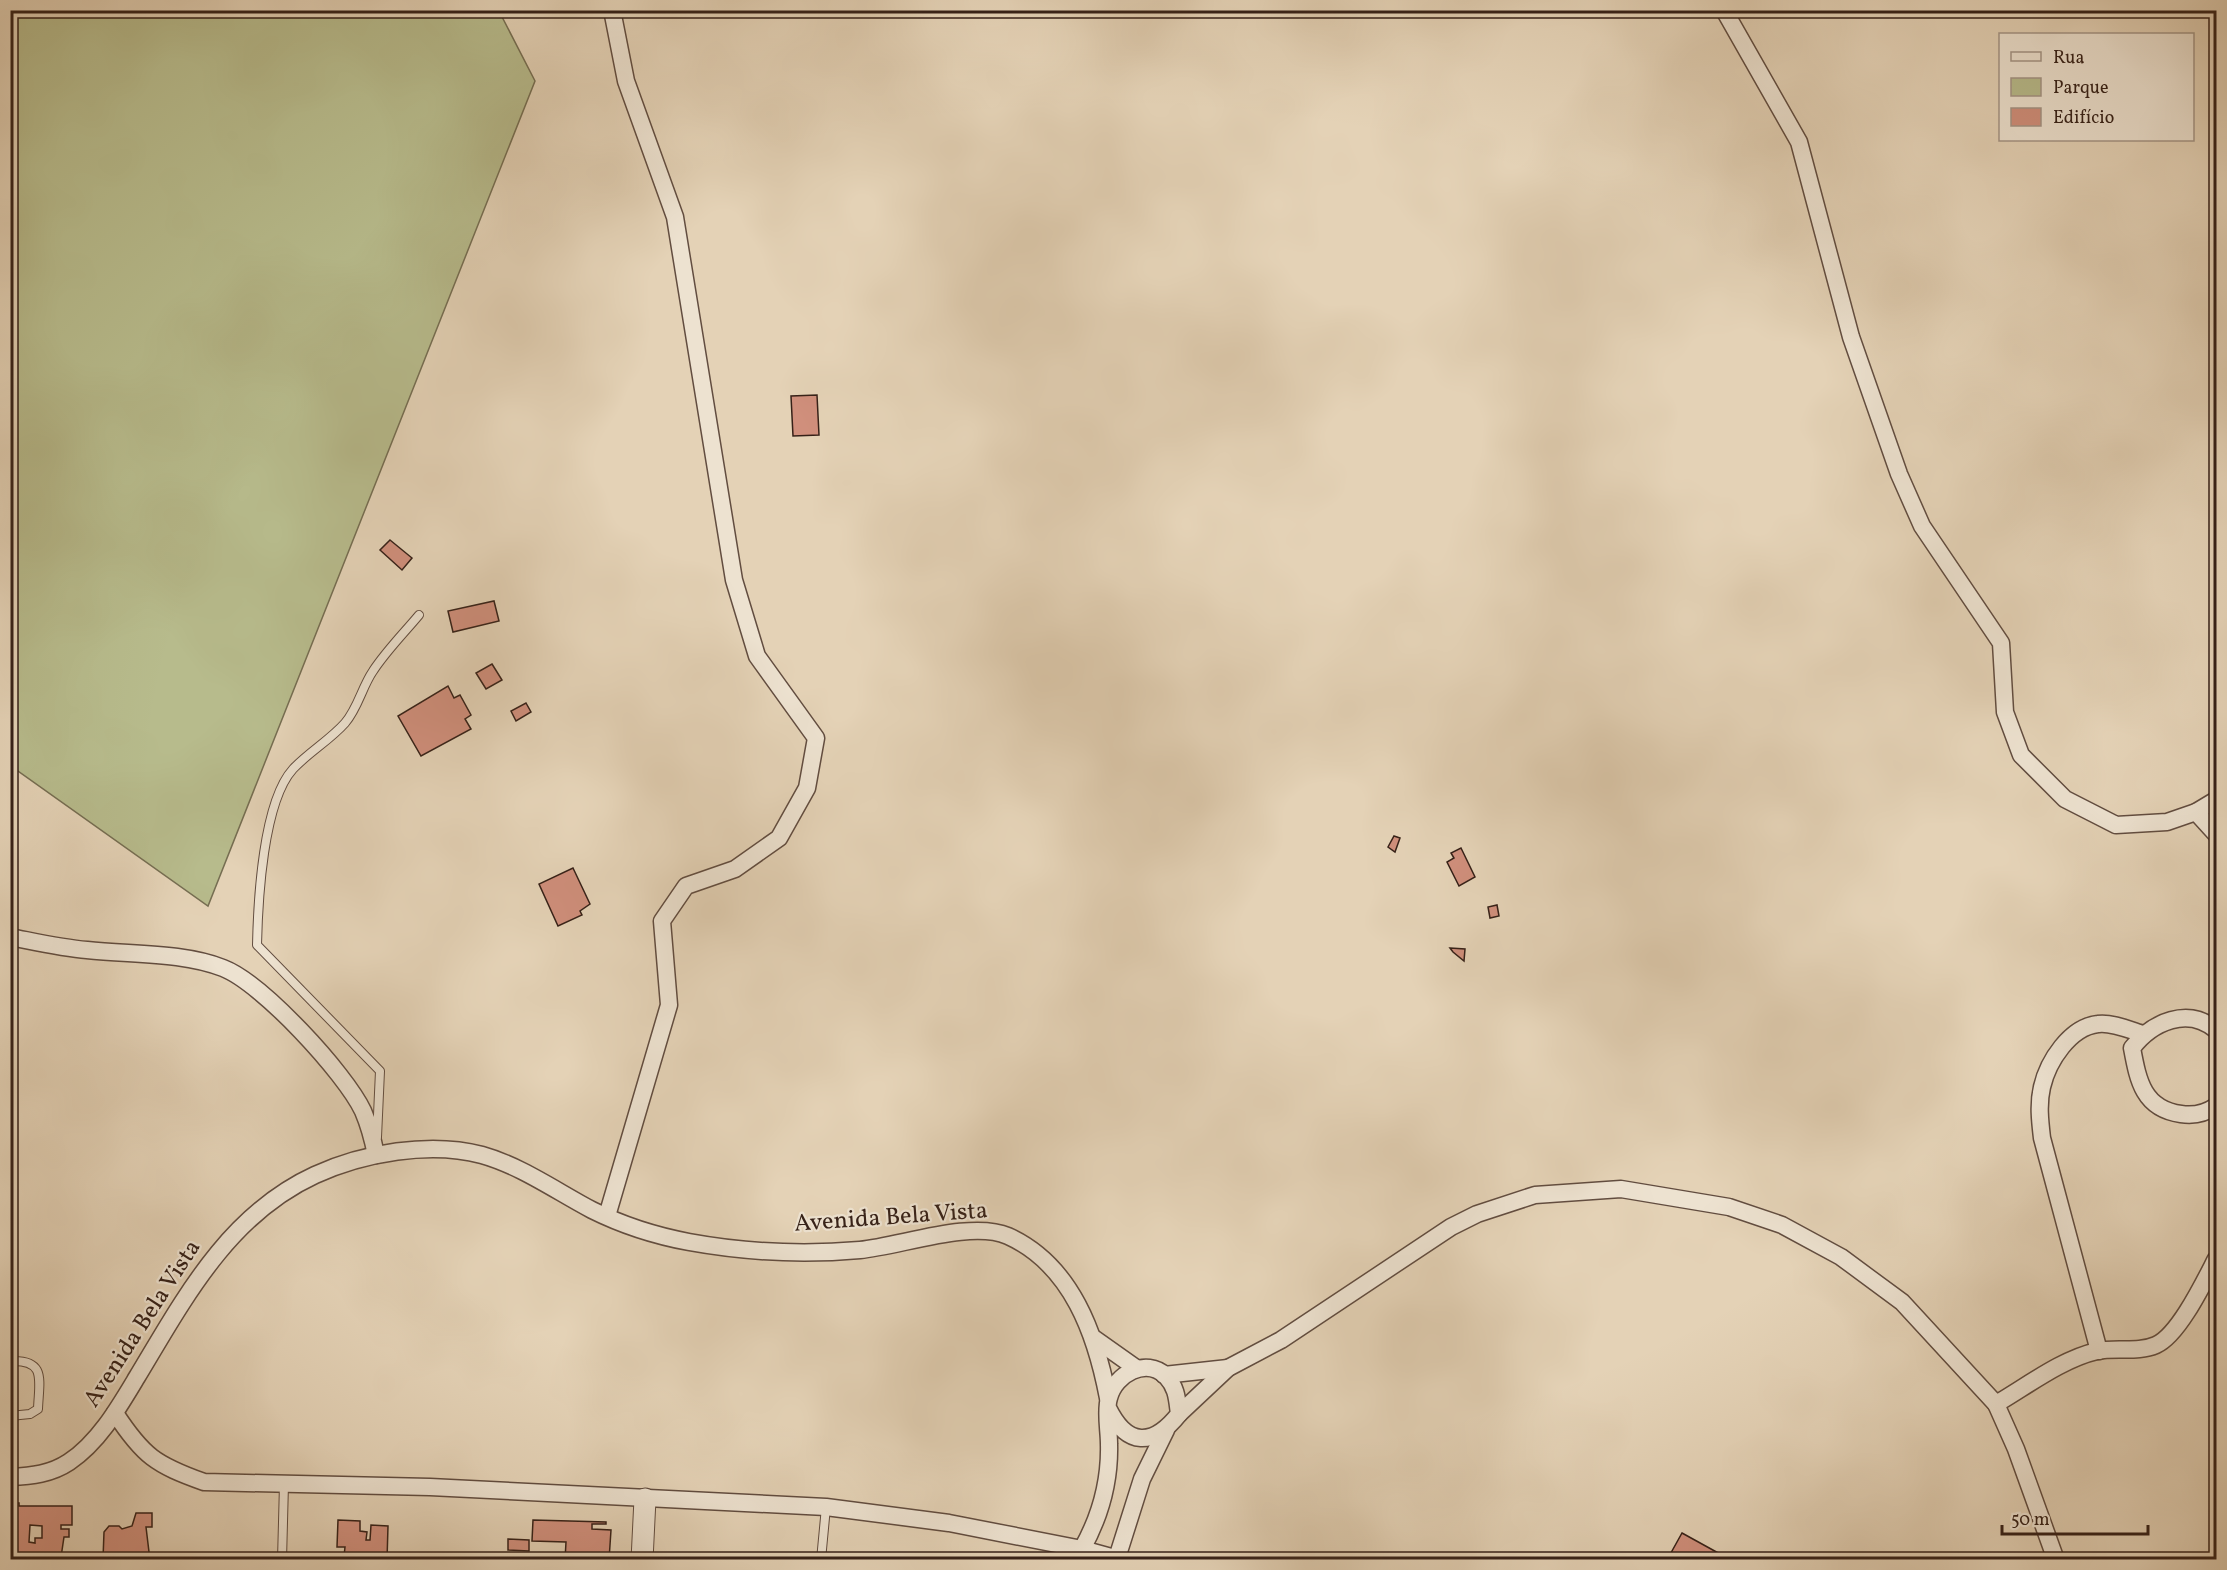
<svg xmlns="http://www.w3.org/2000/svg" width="2227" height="1570" font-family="Vollkorn,serif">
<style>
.green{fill:#b7bb8c;stroke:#766e52;stroke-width:1.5}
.building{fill:#d08f7c;stroke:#362118;stroke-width:1.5;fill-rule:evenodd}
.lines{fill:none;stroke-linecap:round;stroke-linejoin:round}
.service-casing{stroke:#624d40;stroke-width:10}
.minor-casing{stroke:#624d40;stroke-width:19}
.tertiary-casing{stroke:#624d40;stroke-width:23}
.service{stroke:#ede2d0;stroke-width:8}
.minor{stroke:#ede2d0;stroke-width:16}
.tertiary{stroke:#ede2d0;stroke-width:21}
.labels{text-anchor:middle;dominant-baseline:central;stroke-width:4.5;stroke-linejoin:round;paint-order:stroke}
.street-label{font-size:24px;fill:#362118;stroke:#ede2d0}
</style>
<rect width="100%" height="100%" fill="#e4d2b6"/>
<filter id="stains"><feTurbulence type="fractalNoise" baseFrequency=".00333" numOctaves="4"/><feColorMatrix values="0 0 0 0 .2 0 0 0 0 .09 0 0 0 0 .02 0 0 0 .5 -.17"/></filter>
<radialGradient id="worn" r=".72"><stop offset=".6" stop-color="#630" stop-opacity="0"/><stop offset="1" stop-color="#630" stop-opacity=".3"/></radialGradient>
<!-- green -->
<polygon class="green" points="11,10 499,11 535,81 208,906 11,766"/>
<!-- building -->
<g class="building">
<polygon points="817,395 819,435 793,436 791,396"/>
<polygon points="390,540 412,558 402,570 380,550"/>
<polygon points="494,601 499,621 453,632 448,611"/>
<polygon points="492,664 502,680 486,689 476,673"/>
<polygon points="448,686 454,698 460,695 471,715 465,719 471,729 421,756 398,716"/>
<polygon points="526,703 531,712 516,721 511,711"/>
<polygon points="1394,836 1400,838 1395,852 1388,847"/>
<polygon points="1461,848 1475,877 1459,886 1447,862 1454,858 1451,853"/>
<polygon points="573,868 590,904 580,911 582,915 558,926 539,884"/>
<polygon points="1497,905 1499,916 1490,918 1488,907"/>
<polygon points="1450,948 1465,949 1464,961 1453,952"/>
<path d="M10,1503H19V1506H72V1525H61V1529H69V1537H64L61,1557H10ZM30,1525L42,1526V1538H35V1543L29,1542Z"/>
<polygon points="136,1513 152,1513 152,1527 146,1527 149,1552 146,1559 103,1559 104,1532 109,1526 119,1526 122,1529 132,1526"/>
<polygon points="338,1520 360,1521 360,1531 367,1532 366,1540 370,1540 371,1525 388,1526 387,1560 336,1560 337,1556 344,1556 345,1547 337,1547"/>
<polygon points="533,1520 606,1522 606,1524 592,1524 592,1529 611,1530 609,1560 565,1560 566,1542 532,1541"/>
<polygon points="1682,1533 1731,1560 1667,1560"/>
<polygon points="508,1539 529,1540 529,1551 508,1550"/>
<polygon points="513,1553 528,1554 528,1560 505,1560 505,1555 513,1555"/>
</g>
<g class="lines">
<!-- service casing -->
<g class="service-casing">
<g id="service">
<path d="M377,1137L380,1071L257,945C258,900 263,802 293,769C309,752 330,740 345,723C358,708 362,687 373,671C386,651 404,633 419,615"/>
<path d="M10,1361C47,1359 39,1381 38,1409L30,1414L10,1416"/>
<polyline points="282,1560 284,1484"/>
<polyline points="821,1560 826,1507"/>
</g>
</g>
<!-- minor casing -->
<g class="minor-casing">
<g id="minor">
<polyline points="1724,10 1799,142 1851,337 1899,474 1922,526 2001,643 2005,712 2021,755 2065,799 2116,825 2167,822 2196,812 2216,800"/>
<polyline points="2196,812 2216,834"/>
<path d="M10,937C36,942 62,948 87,950C131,955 182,952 223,968C262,983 345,1073 363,1111C369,1125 373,1140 376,1155"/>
<path d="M2216,1030C2188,1006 2152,1022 2132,1048C2138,1080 2143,1109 2181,1114C2194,1116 2206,1113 2216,1106"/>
<polyline points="607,1216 669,1005 662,921 686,886 735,869 779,838 807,788 816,738 757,656 734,580 675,217 626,81 612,10"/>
<polyline points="1095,1339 1136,1368"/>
<path d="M2099,1351L2042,1138C2040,1121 2038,1104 2042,1087C2048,1061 2070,1027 2098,1024C2111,1022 2130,1030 2143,1034"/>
<polyline points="1164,1375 1228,1368"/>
<polyline points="1996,1404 2016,1449 2056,1560"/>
<path d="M115,1413C143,1456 156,1465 204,1482L430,1487L826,1507L949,1523L1082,1549L1122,1560"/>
<path d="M1179,1414L1228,1368L1281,1340L1451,1227L1477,1214L1535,1195L1621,1189L1729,1207L1782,1225L1841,1257L1902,1302L1996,1404C2027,1386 2062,1359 2097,1351C2116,1347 2138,1353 2156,1345C2179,1335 2205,1280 2216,1259"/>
<path d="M10,1477C32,1476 51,1474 69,1462C99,1442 119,1407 137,1377C184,1299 228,1215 315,1175C363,1153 430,1141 482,1155C521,1166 556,1191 592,1210C622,1225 657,1236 689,1242C744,1252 804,1255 860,1250C901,1246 971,1220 1008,1236C1072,1265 1096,1335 1108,1398"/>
<path d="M1082,1549C1101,1515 1110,1482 1109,1444C1109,1430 1105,1411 1109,1398C1115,1374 1146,1357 1166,1376C1177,1388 1177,1399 1179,1414C1153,1447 1127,1447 1108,1408"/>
<polyline points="1117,1558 1142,1479 1166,1430"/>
</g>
</g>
<!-- tertiary casing -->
<g class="tertiary-casing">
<polyline id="tertiary" points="642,1560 645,1499"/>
</g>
<!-- service -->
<use href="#service" class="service"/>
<!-- minor -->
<use href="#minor" class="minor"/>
<!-- tertiary -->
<use href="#tertiary" class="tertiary"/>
</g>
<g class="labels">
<!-- street labels -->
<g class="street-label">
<text transform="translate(891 1218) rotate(-4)">Avenida Bela Vista</text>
<text transform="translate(143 1324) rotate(-57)">Avenida Bela Vista</text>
</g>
</g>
<!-- margin -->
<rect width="2227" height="1570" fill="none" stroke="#e4d2b6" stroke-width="36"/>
<rect x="12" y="12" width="2203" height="1546" fill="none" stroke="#362118" stroke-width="3"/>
<rect x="18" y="18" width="2191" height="1534" fill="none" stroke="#362118" stroke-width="1.5"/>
<!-- legend -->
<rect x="1999" y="33" width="195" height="108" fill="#ede2d0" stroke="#a49586" stroke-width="1.5"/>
<rect x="2011" y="52" width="30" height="9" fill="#ede2d0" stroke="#a49586" stroke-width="1.5"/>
<text x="2053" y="63" font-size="18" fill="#362118">Rua</text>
<rect x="2011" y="78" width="30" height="18" fill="#b7bb8c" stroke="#a49586" stroke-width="1.5"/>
<text x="2053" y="93" font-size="18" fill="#362118">Parque</text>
<rect x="2011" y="108" width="30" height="18" fill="#d08f7c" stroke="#a49586" stroke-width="1.5"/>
<text x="2053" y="123" font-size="18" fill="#362118">Edifício</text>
<!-- scale -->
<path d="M2002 1525v9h146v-9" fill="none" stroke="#362118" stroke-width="3"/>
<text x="2011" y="1525" font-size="18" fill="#362118" stroke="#ede2d0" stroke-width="4.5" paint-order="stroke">50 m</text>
<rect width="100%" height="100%" filter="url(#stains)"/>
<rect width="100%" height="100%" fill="url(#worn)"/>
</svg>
